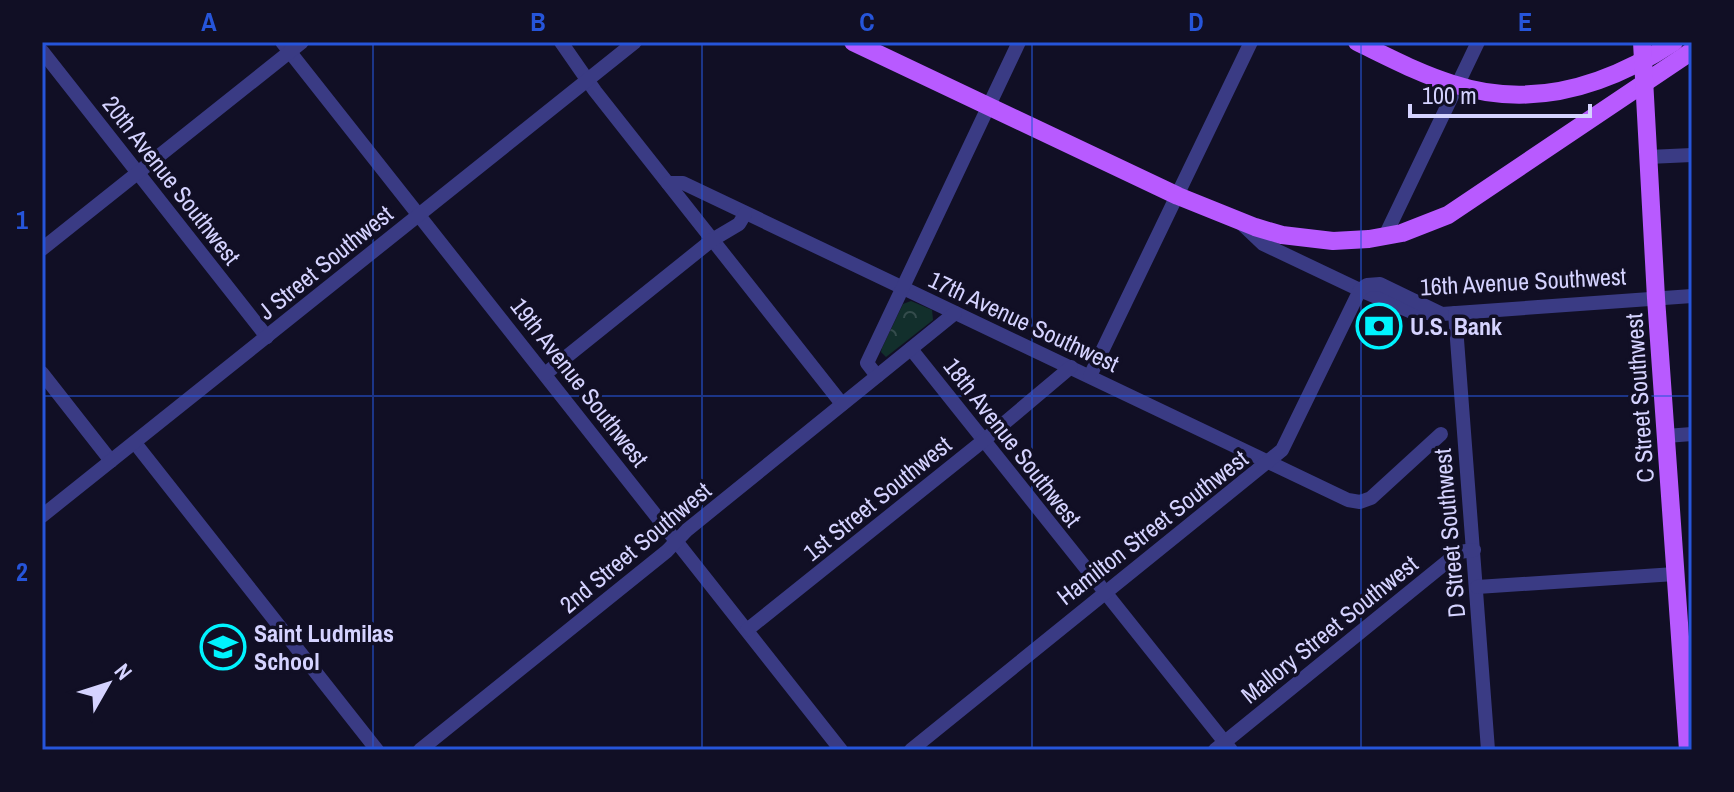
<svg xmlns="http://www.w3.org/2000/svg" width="1734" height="792" font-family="'Archivo Narrow',sans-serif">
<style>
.forest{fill:url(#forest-crowns)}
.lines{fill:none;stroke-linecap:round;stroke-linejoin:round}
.minor{stroke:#3a3b84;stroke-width:14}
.major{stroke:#b85aff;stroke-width:18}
.grid{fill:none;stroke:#2655da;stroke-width:2;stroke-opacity:0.55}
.labels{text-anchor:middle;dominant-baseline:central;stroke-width:7;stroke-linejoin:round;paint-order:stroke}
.street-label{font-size:24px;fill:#d5d3ff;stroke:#110f25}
.poi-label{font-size:24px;font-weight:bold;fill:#d5d3ff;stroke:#110f25;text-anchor:start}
.neatline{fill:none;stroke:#2655da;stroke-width:3}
.grid-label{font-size:26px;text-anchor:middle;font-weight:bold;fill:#2655da}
</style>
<defs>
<pattern id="forest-crowns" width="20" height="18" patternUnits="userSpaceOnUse" patternTransform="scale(2)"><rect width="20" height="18" fill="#122f2c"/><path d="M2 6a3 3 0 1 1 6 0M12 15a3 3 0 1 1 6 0" fill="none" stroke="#344c4c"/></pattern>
</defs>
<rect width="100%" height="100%" fill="#110f25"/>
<!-- forest -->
<polygon class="forest" points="911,301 932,310 933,320 886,357 881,352 882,348 903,304"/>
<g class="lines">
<!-- minor -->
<g class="minor">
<polyline points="282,42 841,750"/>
<polyline points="561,42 595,91 842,404"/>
<polyline points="42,51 267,337"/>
<polyline points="1648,157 1692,155"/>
<polyline points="668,183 683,183 1348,500 1360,502 1371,498 1441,434"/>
<polyline points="1243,225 1263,244 1360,290 1412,312 1442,314 1692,296"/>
<polyline points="1385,236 1478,42"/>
<polyline points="42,249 302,42"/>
<polyline points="1455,313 1488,750"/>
<polyline points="911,349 1231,750"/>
<polyline points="42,373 111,461"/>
<polyline points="545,374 712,240 739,224 745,214"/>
<polyline points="877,376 867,363 1019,42"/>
<polyline points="1090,376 1251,42"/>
<polyline points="1666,436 1692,434"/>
<polyline points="135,443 377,750"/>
<polyline points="42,516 635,42"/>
<polyline points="1477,587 1675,574"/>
<polyline points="747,630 983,441 1071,367"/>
<polyline points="420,750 667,551 687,530 955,313"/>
<polyline points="911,750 1282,450 1360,290 1367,285 1380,284 1442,314"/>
<polyline points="1215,750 1459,552 1474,550"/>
</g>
<!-- major -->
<g class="major">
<polyline points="853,42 1178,196 1255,227 1282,235 1333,241 1369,239 1402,233 1448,215 1692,51"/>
<path d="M1357,42C1388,57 1420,74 1453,84C1532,110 1607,86 1674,42"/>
<polyline points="1642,42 1656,298 1688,750"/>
</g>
</g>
<!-- grid -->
<path class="grid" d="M373,42V750M702,42V750M1032,42V750M1361,42V750M42,396H1692"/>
<!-- icons -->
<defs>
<g id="bank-ring" transform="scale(2.3)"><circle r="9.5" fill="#110f25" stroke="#00f3fe" stroke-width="1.5"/><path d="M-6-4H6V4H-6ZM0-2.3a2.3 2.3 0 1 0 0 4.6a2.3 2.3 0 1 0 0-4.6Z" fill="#00f3fe"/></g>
<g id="school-ring" transform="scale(2.3)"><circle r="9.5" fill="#110f25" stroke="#00f3fe" stroke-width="1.5"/><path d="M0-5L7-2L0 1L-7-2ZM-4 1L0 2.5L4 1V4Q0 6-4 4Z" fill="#00f3fe"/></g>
</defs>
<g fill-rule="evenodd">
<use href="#bank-ring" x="1379" y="326"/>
<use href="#school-ring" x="223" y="647"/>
</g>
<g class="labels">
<!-- street labels -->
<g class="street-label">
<text transform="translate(172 180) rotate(52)">20th Avenue Southwest</text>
<text transform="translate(325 262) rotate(-39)">J Street Southwest</text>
<text transform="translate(1523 281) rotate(-3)">16th Avenue Southwest</text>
<text transform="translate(1024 321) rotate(25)">17th Avenue Southwest</text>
<text transform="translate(580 382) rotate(52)">19th Avenue Southwest</text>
<text transform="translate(1639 398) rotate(-94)">C Street Southwest</text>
<text transform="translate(1013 442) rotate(52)">18th Avenue Southwest</text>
<text transform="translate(877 498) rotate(-39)">1st Street Southwest</text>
<text transform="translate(1152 527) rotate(-38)">Hamilton Street Southwest</text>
<text transform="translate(1449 533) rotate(-95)">D Street Southwest</text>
<text transform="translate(635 547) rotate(-40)">2nd Street Southwest</text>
<text transform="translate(1329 629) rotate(-39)">Mallory Street Southwest</text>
</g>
<!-- poi labels -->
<g class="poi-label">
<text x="1410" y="326">U.S. Bank</text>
<text x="254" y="633">Saint Ludmilas<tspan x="254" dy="28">School</tspan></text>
</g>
</g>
<!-- border -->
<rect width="1734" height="792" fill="none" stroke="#110f25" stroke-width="88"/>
<!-- north arrow -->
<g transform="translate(108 684) rotate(51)" stroke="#110f25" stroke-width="6" paint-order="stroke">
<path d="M0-6L14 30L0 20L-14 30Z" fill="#d5d3ff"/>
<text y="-12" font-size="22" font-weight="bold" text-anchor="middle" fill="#d5d3ff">N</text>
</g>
<!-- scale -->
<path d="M1410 104v12h180v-12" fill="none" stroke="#d5d3ff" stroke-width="4"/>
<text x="1422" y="104" font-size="24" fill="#d5d3ff" stroke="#110f25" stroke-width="6" paint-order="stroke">100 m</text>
<rect x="44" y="44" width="1646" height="704" class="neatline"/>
<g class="grid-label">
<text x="209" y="31">A</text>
<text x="538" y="31">B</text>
<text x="867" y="31">C</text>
<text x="1196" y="31">D</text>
<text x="1525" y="31">E</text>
<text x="22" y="229">1</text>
<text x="22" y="581">2</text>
</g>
</svg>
